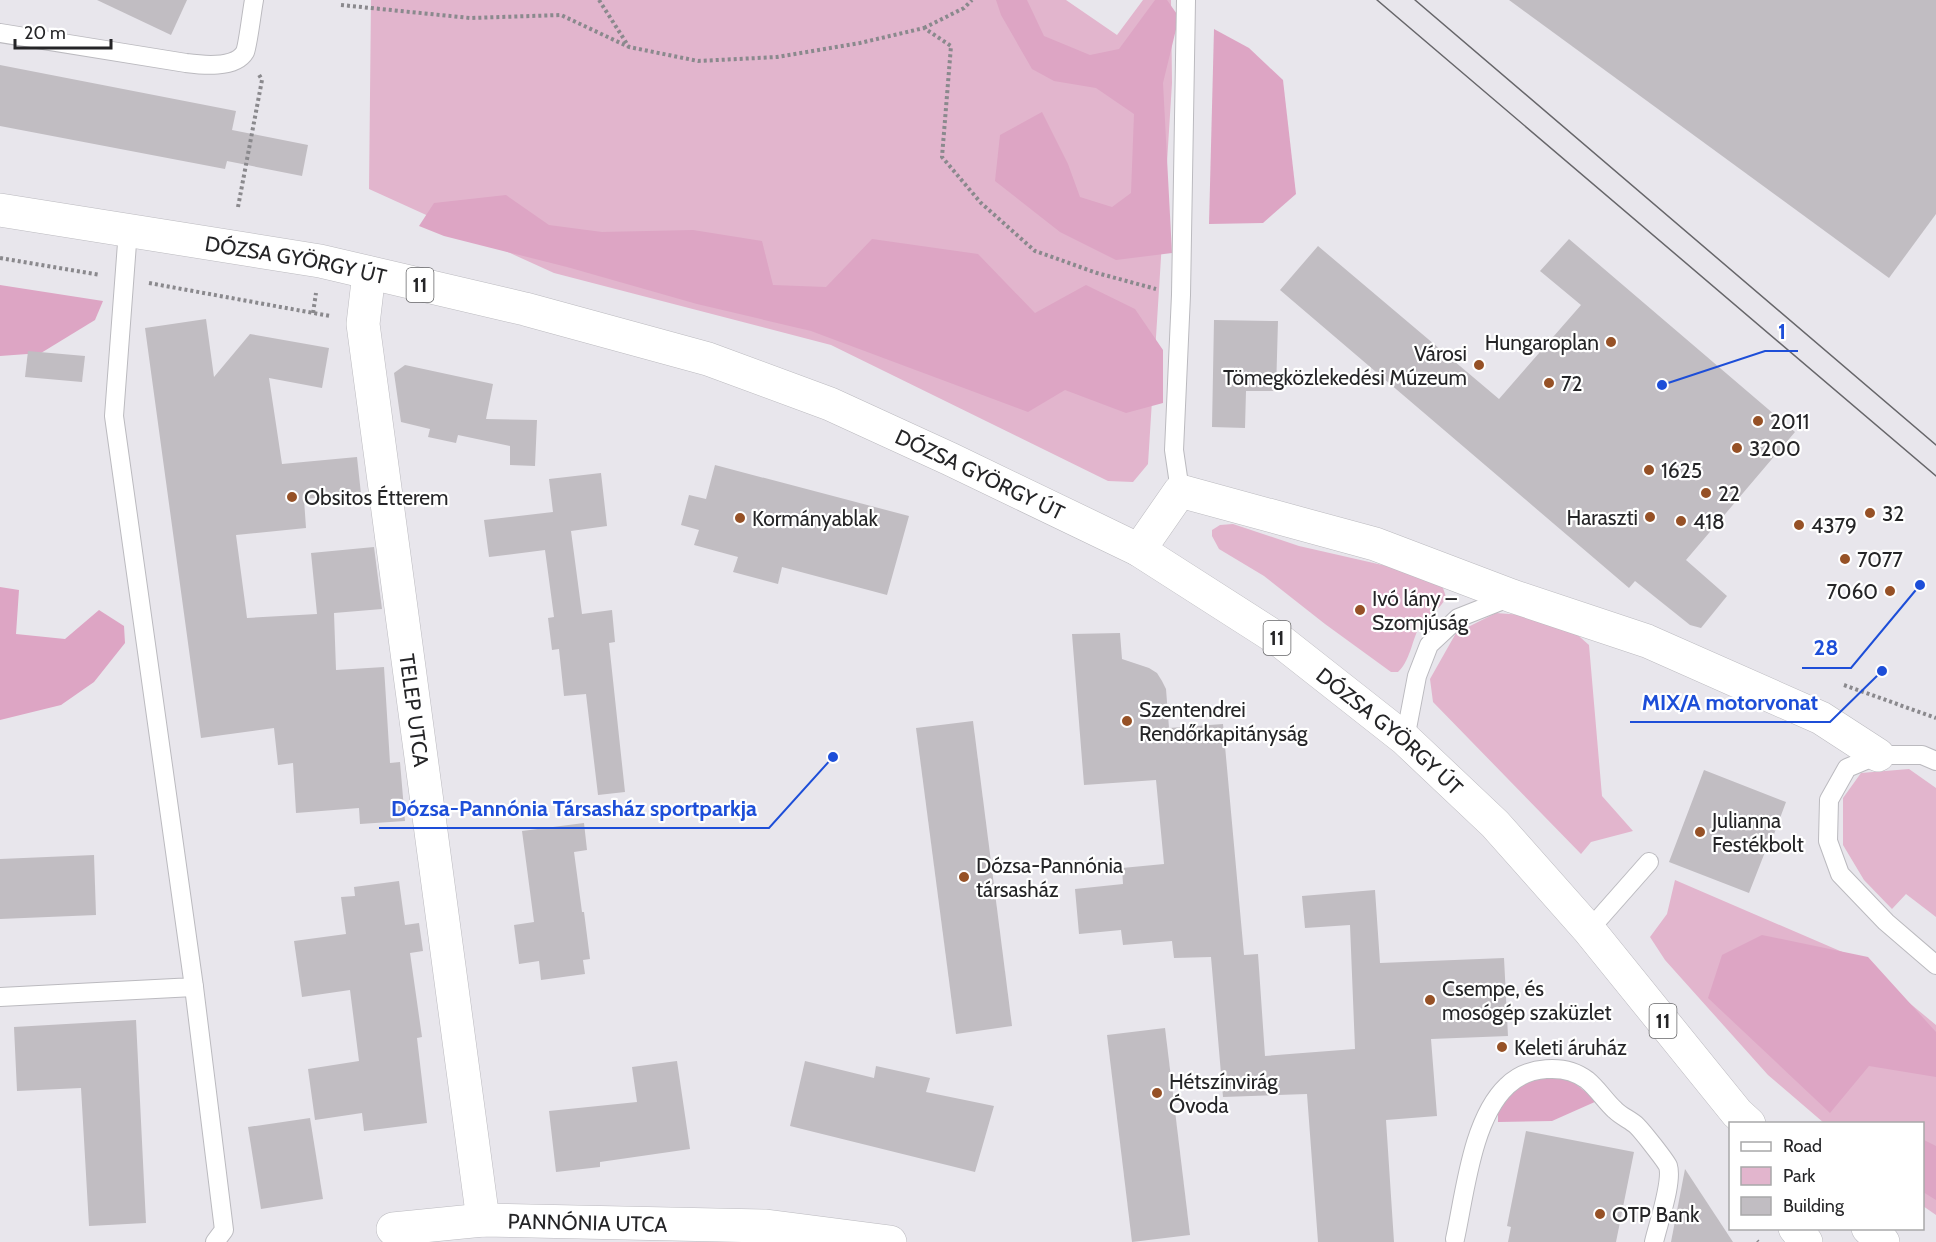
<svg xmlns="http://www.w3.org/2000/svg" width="1936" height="1242" font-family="Cabin,sans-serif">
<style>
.green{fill:#e2b5cd}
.forest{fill:#dda5c4}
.building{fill:#c1bdc2}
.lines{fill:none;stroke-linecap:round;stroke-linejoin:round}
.service-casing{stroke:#bbbabf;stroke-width:20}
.minor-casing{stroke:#bbbabf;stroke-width:34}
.primary-casing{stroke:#bbbabf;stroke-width:34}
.path{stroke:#8a898d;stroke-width:4;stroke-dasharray:3 3;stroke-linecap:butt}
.service{stroke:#fff;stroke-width:18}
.minor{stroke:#fff;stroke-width:33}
.primary{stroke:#fff;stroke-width:33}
.tram{stroke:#67666a;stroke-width:1.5}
.poi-dot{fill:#965126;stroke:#fff;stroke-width:2}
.labels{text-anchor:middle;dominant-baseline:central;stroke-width:4.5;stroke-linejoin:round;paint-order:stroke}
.shield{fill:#fff;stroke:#666668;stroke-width:1.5}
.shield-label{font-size:20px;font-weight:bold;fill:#252527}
.street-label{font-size:21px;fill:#252527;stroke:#fff}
.poi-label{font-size:21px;fill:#252527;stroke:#fff;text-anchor:start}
.leader{fill:none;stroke:#1d4ed8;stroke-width:2}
.callout-dot{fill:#1d4ed8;stroke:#fff;stroke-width:2}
.callout-label{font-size:22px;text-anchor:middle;font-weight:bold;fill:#1d4ed8;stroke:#fff;stroke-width:4.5;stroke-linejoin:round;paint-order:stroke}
</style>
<rect width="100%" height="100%" fill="#e8e6ec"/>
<!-- green -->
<g class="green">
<polygon points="371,0 1066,0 1117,35 1143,0 1171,0 1172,83 1148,464 1133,482 1108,481 831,345 554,273 369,189"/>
<path d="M1233,524L1299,546L1413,572L1432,578L1443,588L1446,597C1439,612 1432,610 1423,621C1412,635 1412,659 1398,672H1391L1325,624L1264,576L1219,549L1212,536V530L1220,525Z"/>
<polygon points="1496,613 1547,617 1572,630 1589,645 1602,796 1633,831 1591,842 1581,854 1433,702 1430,679 1456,633"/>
<polygon points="1909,769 1936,788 1936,917 1906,894 1892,909 1864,880 1843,845 1843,798 1861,773"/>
<polygon points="1675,880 1854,957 1936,1025 1936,1215 1923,1206 1922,1124 1824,1123 1768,1075 1665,960 1650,937 1667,914"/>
</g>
<!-- forest -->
<g class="forest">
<polygon points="996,0 1027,0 1044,36 1090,55 1119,49 1155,0 1167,0 1179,17 1163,83 1172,253 1116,260 1060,232 995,181 1000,135 1042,112 1068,164 1080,197 1112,207 1131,193 1134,114 1096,88 1054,81 1032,69 1001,15"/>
<polygon points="1214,29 1249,48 1283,80 1296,194 1263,223 1209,224"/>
<polygon points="506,195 549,225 602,232 693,230 762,241 773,285 826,287 872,239 978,254 1035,313 1086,285 1135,309 1163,350 1163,403 1126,413 1065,390 1028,412 811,331 697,304 567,267 444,236 419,226 434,203"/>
<polygon points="0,285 103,301 95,320 41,353 0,356"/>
<polygon points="0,587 19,590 16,634 65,639 99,610 124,626 125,643 94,682 61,705 0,720"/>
<polygon points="1762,935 1868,957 1936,1032 1936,1077 1869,1066 1830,1113 1708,998 1722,955"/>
<polygon points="1567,1077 1597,1101 1552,1121 1498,1122 1498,1112 1507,1097 1529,1079"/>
<polygon points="1922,1139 1936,1146 1936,1200 1923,1192"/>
</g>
<!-- building -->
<g class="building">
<polygon points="97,0 187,0 171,35"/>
<polygon points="1509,0 1936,0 1936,214 1889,278"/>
<polygon points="0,65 236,111 232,130 308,145 302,176 227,161 225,169 0,126"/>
<polygon points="1569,239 1795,432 1686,560 1727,596 1701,628 1690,625 1635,581 1629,588 1280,290 1318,246 1499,399 1581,305 1540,271"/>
<polygon points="206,319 214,377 250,334 329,348 322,388 269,378 282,464 357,457 361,494 304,499 306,528 236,535 247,618 317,614 311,553 374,547 382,609 334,613 336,670 384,667 390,763 400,762 405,821 360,824 359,808 296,813 293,763 278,765 274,728 201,738 145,328"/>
<polygon points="1214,320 1278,321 1276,391 1246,391 1245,428 1212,427"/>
<polygon points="28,351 85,356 82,382 25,377"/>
<polygon points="405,365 493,384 486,419 537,420 535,466 510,465 510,446 458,435 456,443 428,437 430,429 401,422 394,373"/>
<polygon points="715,465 909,516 887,595 782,567 778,584 733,572 738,557 694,545 699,530 681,525 689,495 706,499"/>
<polygon points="601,473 607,526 571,531 582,614 612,610 615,642 609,643 625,792 598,795 586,694 564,696 559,649 552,650 548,618 554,617 545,550 489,557 484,520 553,512 549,479"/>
<polygon points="1120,633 1122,659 1149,668 1157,673 1162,681 1166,689 1169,728 1223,724 1244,955 1258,954 1265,1056 1355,1049 1350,925 1305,928 1302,896 1375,890 1380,963 1504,958 1508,1036 1431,1039 1437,1116 1386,1120 1394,1242 1318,1242 1307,1094 1223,1097 1211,957 1174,958 1172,941 1123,945 1121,930 1079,934 1075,889 1123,884 1122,868 1164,864 1156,780 1084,785 1072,634"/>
<polygon points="973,721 1012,1026 956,1034 916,728"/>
<polygon points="1704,770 1786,802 1767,853 1765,852 1749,893 1669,862"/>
<polygon points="584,823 587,850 574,852 582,912 584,912 590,959 583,960 585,974 541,980 539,961 519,964 514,925 534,922 522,831"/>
<polygon points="94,855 96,915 0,919 0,859"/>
<polygon points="399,881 405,925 419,923 423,951 410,953 422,1037 417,1038 427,1123 364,1131 362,1113 315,1120 308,1069 359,1061 350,990 302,997 294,941 346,934 341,897 355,896 354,887"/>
<polygon points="136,1020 146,1223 89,1226 81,1088 17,1091 14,1027"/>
<polygon points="1165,1028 1190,1235 1132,1242 1107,1035"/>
<polygon points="677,1061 690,1149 600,1162 600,1167 556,1172 549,1111 637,1102 632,1067"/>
<polygon points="805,1061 874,1078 876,1066 930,1078 926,1092 994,1106 975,1172 790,1126"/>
<polygon points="310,1118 323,1199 261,1209 248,1127"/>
<polygon points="1526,1131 1634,1152 1616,1242 1508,1242 1511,1227 1507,1226"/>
<polygon points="1685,1169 1733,1242 1671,1242"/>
</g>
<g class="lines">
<!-- service casing -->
<g class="service-casing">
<g id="service">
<path d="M0,33L186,63C201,65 235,69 245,52C248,45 252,10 254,0"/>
<polyline points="1180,491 1174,450 1181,295 1186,0"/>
<polyline points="1405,739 1417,676 1429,645 1458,618 1511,597"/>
<polyline points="1936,761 1922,755 1878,755 1847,768 1829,800 1828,841 1840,874 1886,922 1936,965"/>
<polyline points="1589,930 1649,862"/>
<polyline points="194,987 224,1230 215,1242"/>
<polyline points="0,997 194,987 114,416 128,230"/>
<path d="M1455,1239C1465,1193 1472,1119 1507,1086C1527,1066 1565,1063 1587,1080C1598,1089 1605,1101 1615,1110C1622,1117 1631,1120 1637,1126C1643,1132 1665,1160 1668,1166C1673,1182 1658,1224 1654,1242"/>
</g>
</g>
<!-- minor casing -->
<g class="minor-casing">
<g id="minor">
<path id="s1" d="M369,273L363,324L483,1220"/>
<polyline points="1139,550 1180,491 1375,544 1512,596 1647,641 1821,718 1878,755"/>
<path id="s2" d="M393,1229L483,1220L766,1226L890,1242"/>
</g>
</g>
<!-- primary casing -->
<g class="primary-casing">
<g id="primary">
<path id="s3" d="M0,210L320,261L525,309L708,359L830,404L950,459L1139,550L1278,639L1405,739L1495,824L1589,930L1737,1113L1749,1124"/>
<polyline points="1795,1228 1806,1242"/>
<polyline points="1868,1228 1883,1242"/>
</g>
</g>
<!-- path -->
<g class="path">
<polyline points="599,0 629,47"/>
<polyline points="341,5 470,18 561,15 629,47 698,61 777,57 860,43 924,28 951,46 942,157 981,203 1035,251 1097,273 1156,289"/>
<polyline points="924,28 964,8 972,0"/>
<polyline points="238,207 262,80 258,73"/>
<polyline points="0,258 100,275"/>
<polyline points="149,283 330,316"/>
<polyline points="313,313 316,293"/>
<polyline points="1844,685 1936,718"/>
<polyline points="1757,1241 1758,1242"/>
</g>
<!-- service -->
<use href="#service" class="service"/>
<!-- minor -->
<use href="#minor" class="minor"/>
<!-- primary -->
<use href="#primary" class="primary"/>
<!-- tram -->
<g class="tram">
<polyline points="1377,0 1936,476"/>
<polyline points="1415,0 1936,445"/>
</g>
</g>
<!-- markers -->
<g class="poi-dot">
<circle cx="1611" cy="342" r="6"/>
<circle cx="1479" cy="365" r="6"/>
<circle cx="1549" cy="383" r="6"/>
<circle cx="1758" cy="421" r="6"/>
<circle cx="1737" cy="448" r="6"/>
<circle cx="1649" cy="470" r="6"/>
<circle cx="1706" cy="493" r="6"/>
<circle cx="292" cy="497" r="6"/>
<circle cx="1870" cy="513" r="6"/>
<circle cx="1650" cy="517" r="6"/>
<circle cx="740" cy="518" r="6"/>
<circle cx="1681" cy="521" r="6"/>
<circle cx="1799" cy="525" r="6"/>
<circle cx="1845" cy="559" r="6"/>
<circle cx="1890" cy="591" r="6"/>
<circle cx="1360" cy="610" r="6"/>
<circle cx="1127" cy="721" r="6"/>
<circle cx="1700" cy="832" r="6"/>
<circle cx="964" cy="877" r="6"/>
<circle cx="1430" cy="1000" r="6"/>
<circle cx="1502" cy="1047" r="6"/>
<circle cx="1157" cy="1093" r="6"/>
<circle cx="1600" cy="1214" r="6"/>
</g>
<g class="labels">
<!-- shield labels -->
<g class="shield">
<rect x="406.5" y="268" width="27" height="34" rx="4.5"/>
<rect x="1263.5" y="621" width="27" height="34" rx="4.5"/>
<rect x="1649.5" y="1004" width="27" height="34" rx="4.5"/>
</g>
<g class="shield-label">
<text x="420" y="285">11</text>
<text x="1277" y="638">11</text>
<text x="1663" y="1021">11</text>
</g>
<!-- street labels -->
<g class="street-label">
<text stroke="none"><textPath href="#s3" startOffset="300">DÓZSA GYÖRGY ÚT</textPath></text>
<text stroke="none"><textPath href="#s3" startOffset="1020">DÓZSA GYÖRGY ÚT</textPath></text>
<text stroke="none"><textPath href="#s1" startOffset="441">TELEP UTCA</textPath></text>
<text stroke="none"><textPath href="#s3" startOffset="1506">DÓZSA GYÖRGY ÚT</textPath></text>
<text stroke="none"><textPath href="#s2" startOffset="195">PANNÓNIA UTCA</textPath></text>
</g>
<!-- poi labels -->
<g class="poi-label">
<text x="1599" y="342" text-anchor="end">Hungaroplan</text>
<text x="1467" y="353" text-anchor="end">Városi<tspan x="1467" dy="24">Tömegközlekedési Múzeum</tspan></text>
<text x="1561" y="383">72</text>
<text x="1770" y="421">2011</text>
<text x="1749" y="448">3200</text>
<text x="1661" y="470">1625</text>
<text x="1718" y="493">22</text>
<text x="304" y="497">Obsitos Étterem</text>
<text x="1882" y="513">32</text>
<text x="1638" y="517" text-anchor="end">Haraszti</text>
<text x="752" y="518">Kormányablak</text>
<text x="1693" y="521">418</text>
<text x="1811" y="525">4379</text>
<text x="1857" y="559">7077</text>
<text x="1878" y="591" text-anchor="end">7060</text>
<text x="1372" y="598">Ivó lány –<tspan x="1372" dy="24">Szomjúság</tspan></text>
<text x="1139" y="709">Szentendrei<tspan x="1139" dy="24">Rendőrkapitányság</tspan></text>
<text x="1712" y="820">Julianna<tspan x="1712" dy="24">Festékbolt</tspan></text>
<text x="976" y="865">Dózsa-Pannónia<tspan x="976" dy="24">társasház</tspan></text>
<text x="1442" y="988">Csempe, és<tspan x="1442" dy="24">mosógép szaküzlet</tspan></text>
<text x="1514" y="1047">Keleti áruház</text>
<text x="1169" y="1081">Hétszínvirág<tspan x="1169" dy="24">Óvoda</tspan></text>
<text x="1612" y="1214">OTP Bank</text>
</g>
</g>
<!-- callouts -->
<path class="leader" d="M1662 385L1765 351H1798M1920 585L1851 668H1802M1882 671L1830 722H1630M833 757L769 828H379"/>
<g class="callout-dot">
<circle cx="1662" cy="385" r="6"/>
<circle cx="1920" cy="585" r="6"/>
<circle cx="1882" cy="671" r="6"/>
<circle cx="833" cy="757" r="6"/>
</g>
<g class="callout-label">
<text x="1782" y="339">1</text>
<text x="1826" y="655">28</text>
<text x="1730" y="710">MIX/A motorvonat</text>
<text x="574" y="816">Dózsa-Pannónia Társasház sportparkja</text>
</g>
<!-- legend -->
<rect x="1729" y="1122" width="195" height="108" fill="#ffffff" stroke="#a8a8a9" stroke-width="1.5"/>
<rect x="1741" y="1142" width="30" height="9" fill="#ffffff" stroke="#a8a8a9" stroke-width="1.5"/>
<text x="1783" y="1152" font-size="18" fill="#252527">Road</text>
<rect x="1741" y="1167" width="30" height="18" fill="#e2b5cd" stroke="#a8a8a9" stroke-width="1.5"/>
<text x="1783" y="1182" font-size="18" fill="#252527">Park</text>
<rect x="1741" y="1197" width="30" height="18" fill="#c1bdc2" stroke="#a8a8a9" stroke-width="1.5"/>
<text x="1783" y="1212" font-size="18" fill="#252527">Building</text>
<!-- scale -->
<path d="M15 39v9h96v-9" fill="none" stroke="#252527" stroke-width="3"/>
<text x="24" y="39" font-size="18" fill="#252527" stroke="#ffffff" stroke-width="4.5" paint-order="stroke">20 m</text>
</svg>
